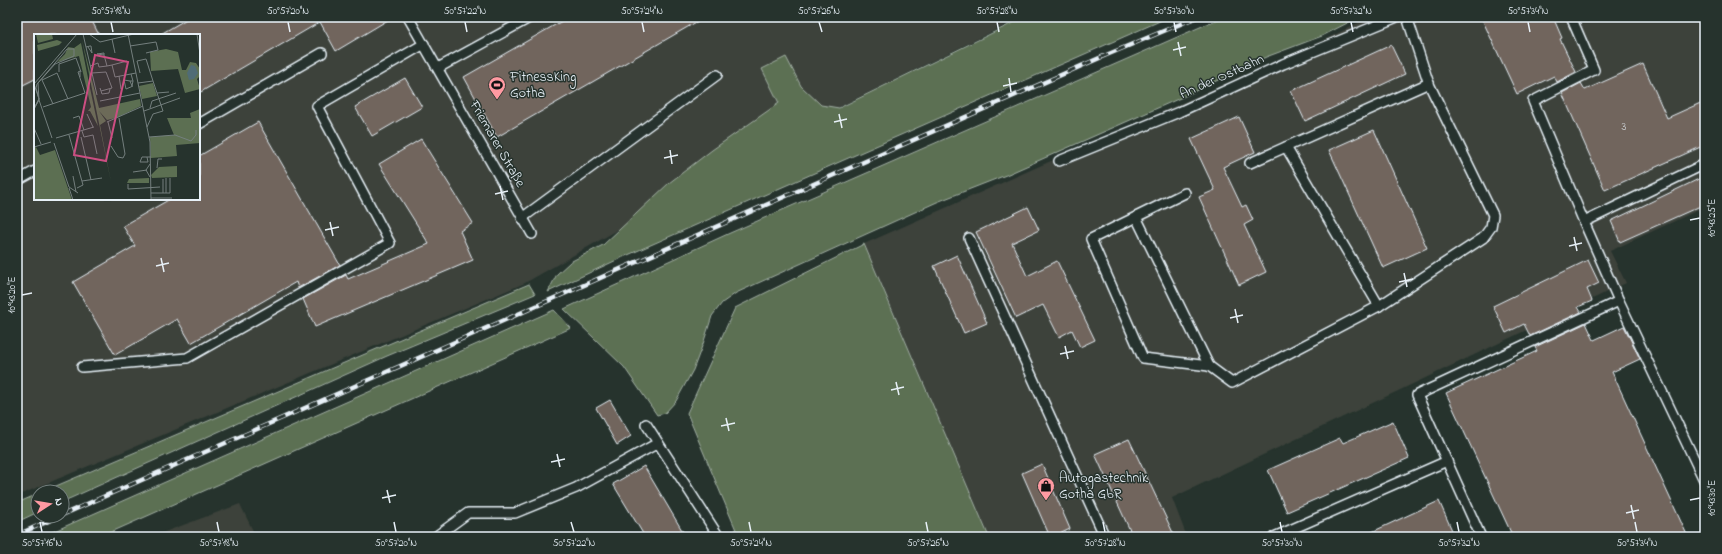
<svg xmlns="http://www.w3.org/2000/svg" width="1722" height="554" font-family="'Indie Flower',sans-serif">
<style>
.built{fill:#3c423b;fill-rule:evenodd}
.green{fill:#5c6f52;stroke:#a2b0a5}
.building{fill:#71655d;stroke:#e8f1f8}
.lines{fill:none;stroke-linecap:round;stroke-linejoin:round}
.lane-casing{stroke:#e8f1f8;stroke-width:12}
.lane{stroke:#26332d;stroke-width:9}
.rail-casing{stroke:#e8f1f8;stroke-width:4.5}
.rail{stroke:#26332d;stroke-width:3;stroke-dasharray:9;stroke-linecap:butt}
.ticks{fill:none;stroke:#e8f1f8;stroke-width:1.5}
.labels{text-anchor:middle;dominant-baseline:central;stroke-width:3;stroke-linejoin:round;paint-order:stroke}
.number-label{font-size:12px;fill:#caced1}
.poi-label{font-size:14px;fill:#e8f1f8;stroke:#26332d;text-anchor:start}
.street-label{font-size:14px;fill:#e8f1f8;stroke:#26332d}
.inset-road{fill:none;stroke:#747f7e;stroke-width:1}
.view{fill:#cc4e82;fill-opacity:0.15;stroke:#cc4e82;stroke-width:2}
.inset-edge{fill:none;stroke:#e8f1f8;stroke-width:2}
.neatline{fill:none;stroke:#e8f1f8;stroke-width:1.5}
.ticks-label{font-size:10px;text-anchor:middle;fill:#e8f1f8}
</style>
<rect width="100%" height="100%" fill="#26332d"/>
<filter id="ink" filterUnits="userSpaceOnUse"><feTurbulence type="fractalNoise" baseFrequency=".025" numOctaves="2"/><feDisplacementMap in="SourceGraphic" scale="8" xChannelSelector="R" yChannelSelector="G"/><feConvolveMatrix kernelMatrix="1 2 1 2 8 2 1 2 1" color-interpolation-filters="sRGB"/></filter>
<g filter="url(#ink)">
<!-- built -->
<g class="built">
<path d="M17,17H1022L789,132L525,283L17,496ZM35,35H199V199H35Z"/>
<polygon points="1370,17 1705,17 1705,207 1610,251 1626,283 1172,498 1187,537 989,537 864,244 1324,40"/>
<polygon points="240,504 256,537 151,537"/>
</g>
<!-- green -->
<g class="green">
<polygon points="1025,17 1169,17 621,258 548,292 557,274 570,262 603,245 669,183 712,150 779,103 762,69 786,57 801,86 821,105 839,108"/>
<polygon points="1223,17 1359,17 1322,36 1266,57 1187,95 1006,175 937,202 736,293 722,303 712,316 704,341 693,370 676,401 665,413 657,415 624,367 564,309 730,233"/>
<polygon points="864,244 989,537 739,537 687,413 735,308"/>
<polygon points="529,284 535,294 387,356 62,502 62,492 42,492"/>
<polygon points="554,310 571,328 100,537 41,537"/>
<polygon points="38,494 38,512 17,522 17,503"/>
</g>
<!-- building -->
<g class="building">
<polygon points="17,17 90,17 99,35 35,35 35,79 17,88"/>
<polygon points="190,17 393,17 336,51 320,22 199,93 199,35 159,35"/>
<polygon points="569,17 705,17 497,137 464,77"/>
<polygon points="1481,17 1553,17 1562,38 1560,39 1576,72 1557,82 1554,76 1517,94"/>
<polygon points="1391,45 1405,74 1305,121 1291,91"/>
<polygon points="1643,64 1667,118 1705,101 1705,145 1605,190 1562,93 1581,83 1585,90"/>
<polygon points="405,78 422,107 372,136 355,107"/>
<polygon points="1239,117 1255,152 1223,167 1242,207 1246,205 1253,220 1244,225 1266,272 1239,285 1199,197 1215,190 1191,139"/>
<polygon points="258,122 340,265 298,288 296,282 191,343 177,319 115,355 73,282 135,246 123,226 170,199 199,199 199,156"/>
<polygon points="1374,130 1427,248 1383,268 1329,150"/>
<polygon points="421,139 473,223 460,231 473,260 315,327 303,299 346,275 348,279 429,244 379,164"/>
<polygon points="1705,176 1705,204 1620,242 1611,221"/>
<polygon points="1028,207 1039,230 1012,243 1027,276 1057,261 1095,340 1080,347 1072,330 1059,337 1043,305 1016,318 976,232"/>
<polygon points="957,255 987,323 964,333 934,266"/>
<polygon points="1588,260 1599,283 1587,289 1592,301 1578,307 1581,312 1530,336 1524,324 1506,333 1493,306"/>
<polygon points="1586,323 1594,340 1624,326 1640,359 1612,372 1688,537 1513,537 1446,393 1537,351 1535,347"/>
<polygon points="610,400 631,436 617,445 596,408"/>
<polygon points="1393,421 1409,458 1287,512 1268,470 1340,438 1343,443"/>
<polygon points="1129,439 1175,537 1133,537 1095,454"/>
<polygon points="1042,464 1070,529 1053,537 1050,537 1022,473"/>
<polygon points="644,466 686,537 645,537 613,484"/>
<polygon points="1439,501 1455,537 1361,537"/>
</g>
<g class="lines">
<!-- lane casing -->
<g class="lane-casing">
<g id="lane">
<polyline points="408,17 532,234"/>
<polyline points="1571,17 1594,70 1533,101 1584,222"/>
<polyline points="438,68 531,17"/>
<polyline points="199,124 322,53"/>
<polyline points="1286,147 1379,306"/>
<polyline points="1059,161 1179,112 1283,64 1397,17"/>
<polyline points="1250,163 1429,83"/>
<polyline points="17,181 35,171"/>
<polyline points="1185,193 1136,217 1209,366 1232,383 1379,306 1483,238 1491,227 1493,215 1429,84 1407,17"/>
<polyline points="1136,217 1091,239 1143,358 1209,366"/>
<polyline points="522,218 717,75"/>
<polyline points="969,238 1105,537"/>
<polyline points="1619,301 1705,482"/>
<polyline points="82,367 187,358 390,243 317,106 424,44"/>
<polyline points="646,424 719,537"/>
<polyline points="435,537 468,513 515,513 576,488 658,443"/>
<polyline points="1274,537 1447,461"/>
<polyline points="1481,537 1417,395 1619,301 1584,222 1705,164"/>
</g>
</g>
<!-- lane -->
<use href="#lane" class="lane"/>
<!-- rail casing -->
<g class="rail-casing">
<g id="rail">
<polyline points="62,515 1104,56 1197,17"/>
<polyline points="17,535 60,516"/>
</g>
</g>
<!-- rail -->
<use href="#rail" class="rail"/>
</g>
</g>
<!-- ticks -->
<path class="ticks" d="M111,22L113,32M288,22L290,32M465,22L467,32M642,22L644,32M819,22L822,32M997,22L999,32M1174,22L1176,32M1351,22L1353,32M1528,22L1530,32M1178,42L1181,56M1173,50L1186,47M1009,78L1011,92M1003,86L1017,83M839,114L842,128M834,122L847,119M670,150L672,164M664,158L678,155M500,186L503,200M495,194L508,191M1690,220L1700,218M330,222L333,236M325,230L339,227M1574,237L1577,251M1569,246L1582,243M161,258L164,272M156,266L169,263M1404,273L1407,287M1399,282L1413,279M22,295L32,293M1235,309L1238,323M1230,318L1243,315M1065,346L1068,359M1060,354L1074,351M896,382L899,395M891,390L904,387M726,418L729,431M721,426L735,423M557,454L560,467M551,462L565,459M387,490L390,503M382,498L396,495M1690,500L1700,498M1631,505L1634,519M1626,513L1639,510M40,522L42,532M217,522L219,532M394,522L396,532M571,522L574,532M749,522L751,532M926,522L928,532M1103,522L1105,532M1280,522L1282,532M1457,522L1459,532M1635,522L1637,532"/>
<!-- icons -->
<defs>
<g id="stadium-pin" transform="scale(0.9)"><path d="M0 17L-7.5 6A9.5 9.5 0 1 1 7.5 6Z" fill="#ff9aa2" stroke="#26332d"/><path d="M0-5a6.5 5 0 1 0 0 10a6.5 5 0 1 0 0-10ZM-3.5-1.8h7v3.6h-7Z" fill="#111"/></g>
<g id="shop-pin" transform="scale(0.9)"><path d="M0 17L-7.5 6A9.5 9.5 0 1 1 7.5 6Z" fill="#ff9aa2" stroke="#26332d"/><path d="M-5-2.5h2.3a2.7 3.5 0 0 1 5.4 0H5L5.5 6h-11ZM-1.5-2.5h3a1.5 2.3 0 0 0-3 0Z" fill="#111"/></g>
</defs>
<g fill-rule="evenodd">
<use href="#stadium-pin" x="497" y="85"/>
<use href="#shop-pin" x="1046" y="486"/>
</g>
<g class="labels">
<!-- number labels -->
<g class="number-label">
<text x="1624" y="127">3</text>
</g>
<!-- poi labels -->
<g class="poi-label">
<text x="510" y="77">FitnessKing<tspan x="510" dy="16">Gotha</tspan></text>
<text x="1059" y="478">Autogastechnik<tspan x="1059" dy="16">Gotha GbR</tspan></text>
</g>
<!-- street labels -->
<g class="street-label">
<text transform="translate(1222 77) rotate(-24)">An der Ostbahn</text>
<text transform="translate(497 144) rotate(60)">Friemarer Straße</text>
</g>
</g>
<!-- overview -->
<g transform="translate(34 34)">
<rect width="166" height="166" fill="#26332d"/>
<path d="M2,0H18L19,5L4,9ZM23,6L28,8L25,11L4,17L3,11ZM48,6L65,74L106,65L107,72L82,84L73,86L65,77L72,87L66,91L77,148ZM47,9L56,54L64,92L56,77H54L57,73L45,22L23,28L31,20L34,13L40,14ZM132,15L144,18L148,36H152L156,28L162,29L166,35V42L163,45L166,55L151,59L144,35L117,37L116,18ZM119,49L123,62L108,65L105,52ZM166,75V109L142,111L143,122L117,124L116,103L140,101L133,84H157L156,79ZM2,113L6,121L21,116L38,166H0V114ZM143,132V143L118,144L117,141L125,133ZM115,144V149H93L95,145Z" fill="#5c6f52"/>
<path d="M157,31L161,32L164,39L160,45L155,46L153,39Z" fill="#506c76"/>
<path class="inset-road" d="M49,0L63,61M55,0L66,8L100,0M94,0L116,108L117,166M163,0L166,20M78,5L81,19M96,12L122,8L124,16L112,19M52,13L56,12H57L58,19L54,13M70,21L63,20L70,19V21L73,32L78,31L81,43L102,39M78,31L93,27M56,32L64,29L65,33L73,32M25,38V30L42,24L47,38M58,39L72,38L78,54L67,57L66,54M106,39L103,27L112,25L119,47M97,40L99,47H96L98,52L99,47M85,42L87,55M96,47L90,46L92,55L99,52M104,49L119,47L123,59L135,58M0,50L43,0M67,57L68,60L75,59L76,55M5,66L18,104M66,67L106,59M19,70L8,46L23,39L34,65M9,73L51,59L44,38L46,37V43M0,74L5,65L2,54L3,50L33,15H40V22L21,30L4,49L5,66L0,75M116,74L118,67L142,59M0,75L5,65L0,50M110,77L146,64M53,80L59,93M39,84L45,82L50,96M73,88L109,72M74,88L78,104M113,93L119,80L129,77L123,59M0,94L7,110M48,97L50,103L59,101L63,120M35,101L49,151L43,154M47,103L57,146M115,103L141,101L157,107L162,101V96M22,104L60,93M20,109L35,153L44,159M77,112L84,123L89,124L91,120L85,84M0,113L17,108M113,123L114,128H106L108,123H117M116,130L112,136L116,143M123,134L124,125H128M99,138L113,136M39,142L42,158M132,144V159M129,145V159M48,147L68,144M94,150V155L126,153M35,154L39,166M117,159H136V144M117,164H138"/>
<path class="view" d="M61,21L94,28L72,127L40,121Z"/>
<rect width="166" height="166" class="inset-edge"/>
</g>
<!-- margin -->
<rect width="1722" height="554" fill="none" stroke="#26332d" stroke-width="44"/>
<!-- north arrow -->
<g transform="translate(50 504) rotate(78)"><circle r="19" fill="#26332d" stroke="#747f7e"/>
<path d="M0-3L7 15L0 10L-7 15Z" fill="#ff9aa2"/>
<text y="-6" font-size="11" font-weight="bold" text-anchor="middle" fill="#e8f1f8">N</text>
</g>
<rect x="22" y="22" width="1678" height="510" class="neatline"/>
<g class="ticks-label">
<text x="111" y="14">50°57'18"N</text>
<text x="288" y="14">50°57'20"N</text>
<text x="465" y="14">50°57'22"N</text>
<text x="642" y="14">50°57'24"N</text>
<text x="819" y="14">50°57'26"N</text>
<text x="997" y="14">50°57'28"N</text>
<text x="1174" y="14">50°57'30"N</text>
<text x="1351" y="14">50°57'32"N</text>
<text x="1528" y="14">50°57'34"N</text>
<text transform="translate(1711 218) rotate(-90)" y="4">10°43'25"E</text>
<text transform="translate(11 295) rotate(-90)" y="4">10°43'20"E</text>
<text transform="translate(1711 498) rotate(-90)" y="4">10°43'30"E</text>
<text x="42" y="546">50°57'16"N</text>
<text x="219" y="546">50°57'18"N</text>
<text x="396" y="546">50°57'20"N</text>
<text x="574" y="546">50°57'22"N</text>
<text x="751" y="546">50°57'24"N</text>
<text x="928" y="546">50°57'26"N</text>
<text x="1105" y="546">50°57'28"N</text>
<text x="1282" y="546">50°57'30"N</text>
<text x="1459" y="546">50°57'32"N</text>
<text x="1637" y="546">50°57'34"N</text>
</g>
</svg>
